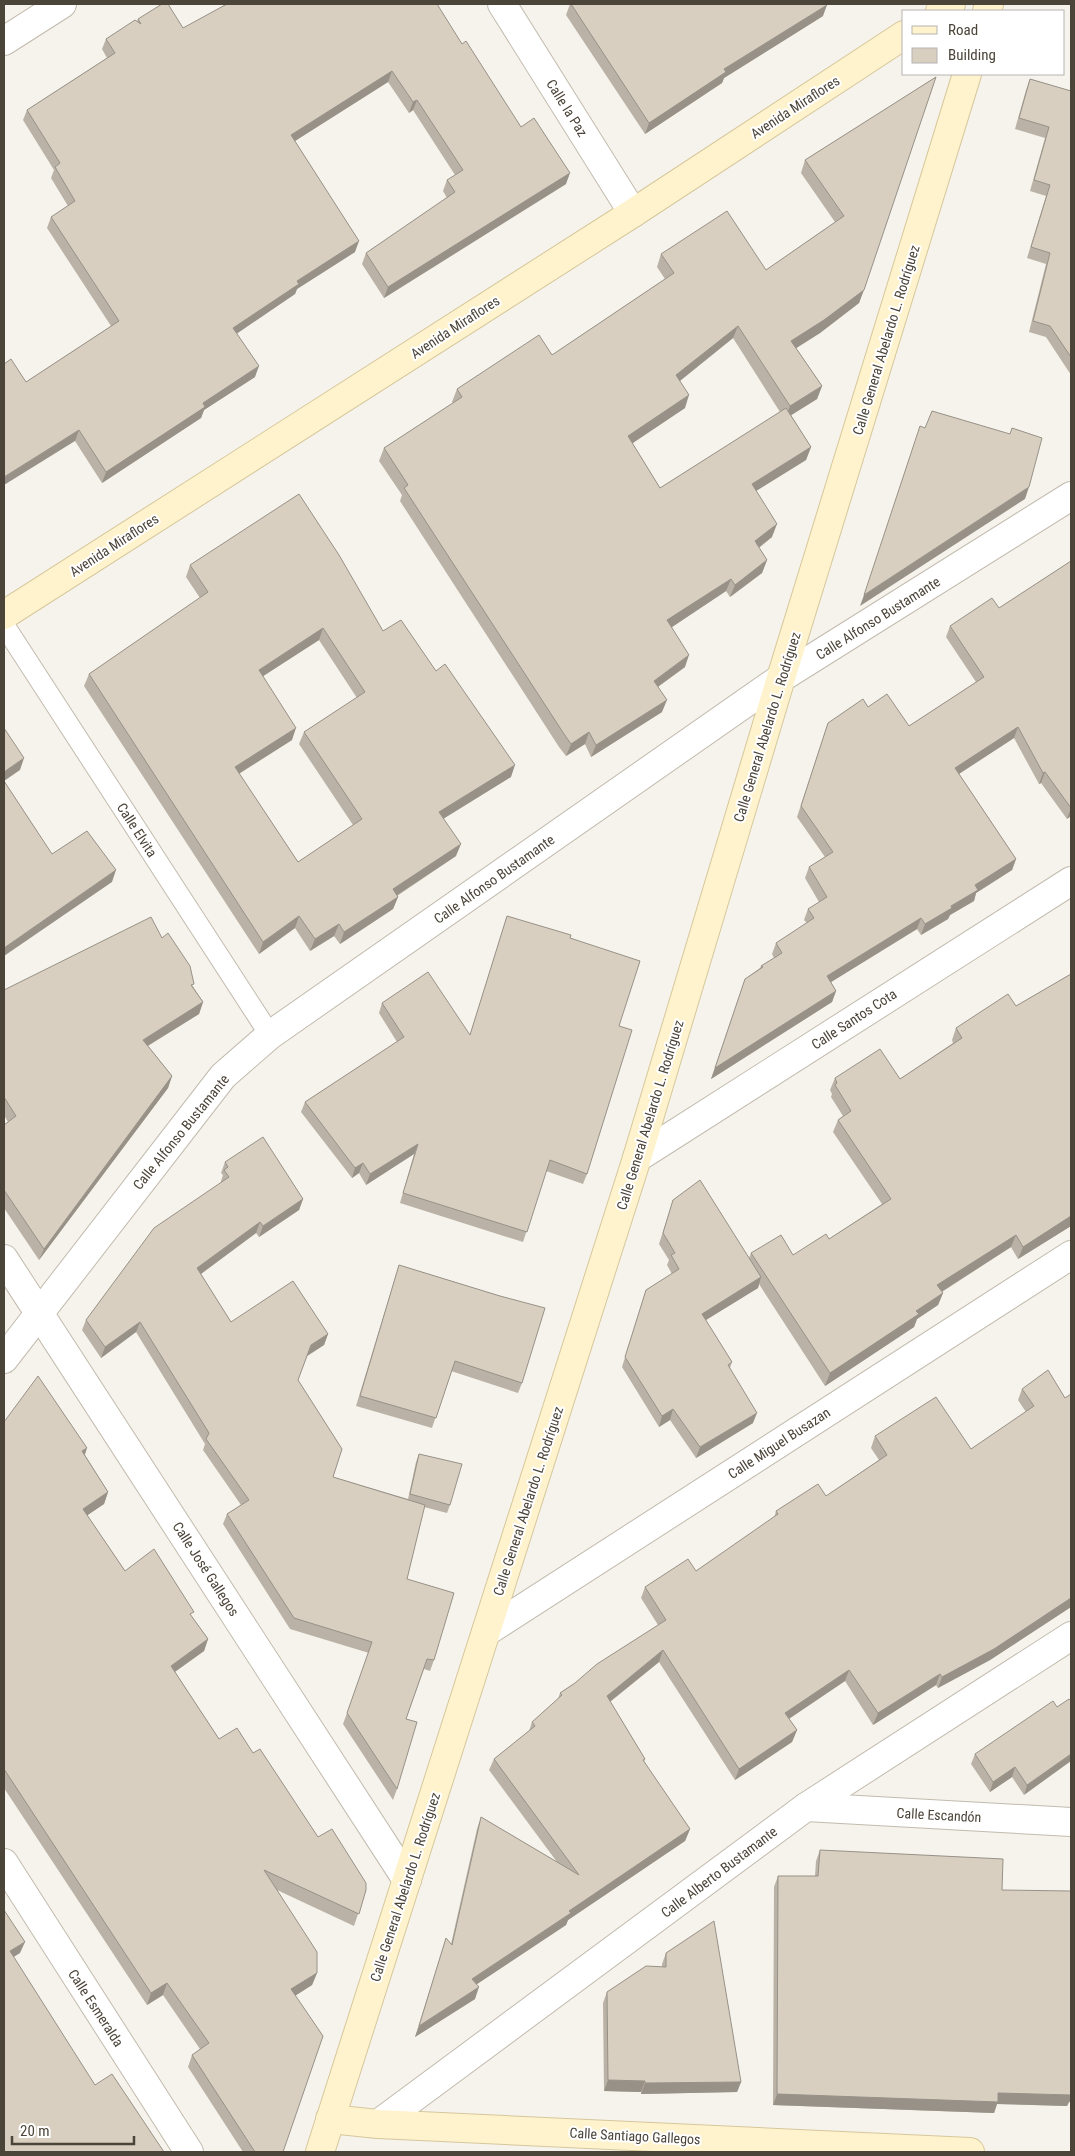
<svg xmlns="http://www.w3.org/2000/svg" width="1075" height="2156" font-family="'Roboto Condensed',sans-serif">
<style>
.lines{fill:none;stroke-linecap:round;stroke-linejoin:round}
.lane-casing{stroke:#c2bbae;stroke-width:22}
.street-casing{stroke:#c2bbae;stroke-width:30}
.secondary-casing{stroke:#d6c79b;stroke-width:30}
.lane{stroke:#fff;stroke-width:20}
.street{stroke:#fff;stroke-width:28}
.secondary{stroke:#fff3cd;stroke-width:28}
.wall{fill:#bab2a6;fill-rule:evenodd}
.shaded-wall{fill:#979187}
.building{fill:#d8cfc1;stroke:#979187;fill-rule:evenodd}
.labels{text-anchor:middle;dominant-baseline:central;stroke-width:4;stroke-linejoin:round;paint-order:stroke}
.street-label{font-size:14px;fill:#4b4439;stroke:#fff}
</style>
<rect width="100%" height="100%" fill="#f6f3ec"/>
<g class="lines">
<!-- lane casing -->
<g class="lane-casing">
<polyline id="lane" points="4,625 270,1035"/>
</g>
<!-- street casing -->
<g class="street-casing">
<g id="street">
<polyline points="502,4 633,213"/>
<polyline points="4,41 62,4"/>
<polyline points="637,1158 1071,881"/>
<polyline points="4,1259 407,1880"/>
<polyline points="4,1359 223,1076 270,1035 781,678 1071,496"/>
<polyline points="486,1632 1071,1255"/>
<polyline points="806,1807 1071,1822"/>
<polyline points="4,1863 189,2152"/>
<polyline points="378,2124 806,1807 1071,1636"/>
</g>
</g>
<!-- secondary casing -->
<g class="secondary-casing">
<g id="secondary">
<polyline points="940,11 951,4"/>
<polyline points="987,11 989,4"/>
<polyline points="4,615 633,213 904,35"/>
<polyline points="330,2119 378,2124 970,2152"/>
<polyline points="320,2152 637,1158 781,678 967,74"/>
</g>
</g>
<!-- lane -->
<use href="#lane" class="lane"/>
<!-- street -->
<use href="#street" class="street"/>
<!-- secondary -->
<use href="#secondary" class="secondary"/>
</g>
<!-- wall -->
<g class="wall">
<polygon points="570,4 823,16 724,78 722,83 645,134 566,15"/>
<polygon points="138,19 183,28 462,44 521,127 566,184 384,298 362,264 366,253 447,198 443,191 447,180 455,175 413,110 409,113 388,82 295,141 355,252 297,289 295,294 237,333 255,377 204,410 201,418 102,483 75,441 26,382 111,326 47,228 51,217 68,206 51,178 54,170 23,120 27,110 107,58 102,49 106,39 137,21"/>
<path d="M936,77L859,303L820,333L796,348L822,386L817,399L791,415L811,447L806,460L756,491L772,537L759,548L767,560L762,573L730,597L726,591L672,627L685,667L658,687L662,712L591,757L585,744L566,756L559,747L400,501L402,495L379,461L384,448L453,403L452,402L457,389L552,355L665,279L657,267L661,254L766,270L835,222L801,173L805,160ZM733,338L780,412L660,488L632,443L685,408L680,381Z"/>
<polygon points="1030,79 1071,91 1071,375 1046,337 1029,332 1046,264 1027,258 1046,196 1030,191 1045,138 1015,129 1026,90"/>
<polygon points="1071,561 1071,816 1067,819 1041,783 1039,784 1014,738 959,774 1016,859 1012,870 976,893 974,901 950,915 948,919 921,935 917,929 831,982 836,991 832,1002 711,1079 745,979 760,968 761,966 774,958 772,954 776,943 807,923 804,920 808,909 819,902 805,878 809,867 825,857 797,817 828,723 868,707 909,726 976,682 946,637 950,626 999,608"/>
<path d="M190,565L383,631L436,671L511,777L444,818L456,856L397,896L398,897L393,909L340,944L334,936L310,951L295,928L259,954L84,686L89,674L200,598L186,577ZM319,640L357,698L304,732L299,744L353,825L298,862L239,774L292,740L263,676Z"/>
<polygon points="507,916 570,938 619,1026 587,1174 583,1184 546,1171 523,1242 400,1203 414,1154 366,1185 359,1173 352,1178 301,1112 305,1102 397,1042 379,1013 382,1003 470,1035"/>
<polygon points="162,938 203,1002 199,1014 148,1046 172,1076 168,1088 39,1260 4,1208 4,1125 8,1122 4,1115 4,990"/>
<polygon points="1071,974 1071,1226 1018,1259 1011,1247 942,1292 943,1293 938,1305 917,1319 914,1327 825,1386 759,1284 758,1288 705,1320 732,1362 730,1368 753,1423 696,1458 670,1420 659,1427 622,1367 646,1290 672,1274 667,1265 669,1260 659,1244 673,1200 749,1258 751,1253 793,1255 829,1239 882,1204 833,1132 838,1120 843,1116 831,1097 832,1094 830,1090 835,1078 900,1079 953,1043 952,1040 956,1028 1016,1006"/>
<polygon points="225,1162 303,1199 299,1210 259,1237 256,1233 201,1274 231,1322 328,1334 324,1345 307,1356 298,1380 333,1477 408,1499 416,1462 419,1454 450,1505 447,1513 424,1507 407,1579 434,1660 430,1671 424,1669 406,1719 397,1789 393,1800 343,1724 369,1653 290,1629 223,1524 227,1514 241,1505 203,1450 205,1444 136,1332 101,1358 82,1330 86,1320 221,1182 221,1181 223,1175 221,1173"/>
<polygon points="399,1265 500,1296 522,1383 518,1393 451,1371 432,1428 356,1406"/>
<polygon points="1022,1389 1065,1398 1071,1394 1071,1607 990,1660 938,1688 936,1685 873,1725 845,1681 789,1719 797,1730 792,1742 735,1780 659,1662 610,1702 645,1759 644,1762 690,1829 685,1841 568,1920 566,1925 477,1984 475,1999 415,2037 446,1938 451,1944 477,1829 481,1817 557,1862 489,1770 494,1759 529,1731 532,1722 558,1699 560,1693 575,1683 658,1625 641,1598 645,1587 696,1571 774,1518 776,1511 826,1496 879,1460 871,1448 875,1436 971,1449 1026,1412 1018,1400"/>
<polygon points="4,1422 85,1455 108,1492 104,1504 87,1515 125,1571 192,1617 208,1639 204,1651 175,1672 219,1739 253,1753 318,1837 366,1890 354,1926 277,1890 317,1973 312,1985 296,1995 283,2152 243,2152 188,2067 192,2055 200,2049 163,1995 147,2005 4,1788"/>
<polygon points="1057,1707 1024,1795 1012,1777 990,1792 971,1764 975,1754"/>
<polygon points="820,1850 1002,1890 1069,2102 1067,2106 997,2104 994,2113 773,2105 774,1887 778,1876 815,1876 816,1861"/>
<polygon points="666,1953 741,2082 737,2092 641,2094 641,2092 604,2091 603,2003 607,1992 662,1967 662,1964"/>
</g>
<!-- shaded-wall -->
<g class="shaded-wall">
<polygon points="827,5 823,16 724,78 722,83 645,134 649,123 724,69"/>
<polygon points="392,71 388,82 287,146 291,135"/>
<polygon points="417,100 413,110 409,113 413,102"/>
<polygon points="570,173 566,184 384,298 388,287"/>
<polygon points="359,241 355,252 297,289 295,294 229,339 233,328 297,281"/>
<polygon points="864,290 859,303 820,333 787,354 791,341"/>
<polygon points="738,326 733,338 671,388 676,375"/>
<polygon points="259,366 255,377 204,410 201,418 102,483 106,472 203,403"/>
<polygon points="822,386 817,399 785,419 790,406"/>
<polygon points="689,395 685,408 624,449 628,436"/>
<polygon points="79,430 75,441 4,485 4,477"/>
<polygon points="811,447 806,460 748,496 752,484"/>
<polygon points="1029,487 1025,499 860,606 864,595"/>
<polygon points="777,524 772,537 750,554 755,541"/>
<polygon points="767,560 762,573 730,597 735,585"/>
<polygon points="731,579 726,591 663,633 667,620"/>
<polygon points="323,628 319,640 254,682 259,670"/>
<polygon points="689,655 685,667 649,693 654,681"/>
<polygon points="667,700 662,712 591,757 596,745"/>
<polygon points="1018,727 1014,738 951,779 955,768"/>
<polygon points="296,728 292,740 230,779 235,767"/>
<polygon points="589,732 585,744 566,756 571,744"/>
<polygon points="24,758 20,770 4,781 4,772"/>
<polygon points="515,765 511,777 435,824 439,812"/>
<polygon points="1045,772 1041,783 1039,784 1043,773"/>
<polygon points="1071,808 1071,816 1067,819"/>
<polygon points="461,844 456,856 388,901 393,889"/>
<polygon points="1016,859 1012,870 976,893 974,901 950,915 948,919 921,935 925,924 951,906 975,885"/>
<polygon points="116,870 112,882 4,956 4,948"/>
<polygon points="398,897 393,909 340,944 344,932"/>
<polygon points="299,916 295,928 259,954 263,942"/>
<polygon points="921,918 917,929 823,987 827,976"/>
<polygon points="339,924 334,936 310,951 315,939"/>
<polygon points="836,991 832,1002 711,1079 715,1068"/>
<polygon points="203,1002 199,1014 139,1051 143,1040"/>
<polygon points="172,1076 168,1088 39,1260 44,1249"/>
<polygon points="418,1144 414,1154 366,1185 370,1174"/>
<polygon points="363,1163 359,1173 352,1178 355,1168"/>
<polygon points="303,1199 299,1210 259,1237 263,1226"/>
<polygon points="1071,1208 1071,1226 1018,1259 1023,1247"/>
<polygon points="260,1222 256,1233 194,1279 197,1268"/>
<polygon points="1016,1235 1011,1247 933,1297 937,1285"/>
<polygon points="761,1277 758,1288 698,1325 702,1314"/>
<polygon points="943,1293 938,1305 917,1319 914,1327 825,1386 830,1373 916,1311"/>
<polygon points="140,1322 136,1332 101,1358 105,1347"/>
<polygon points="328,1334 324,1345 307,1356 311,1345"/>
<polygon points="673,1409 670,1420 659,1427 662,1416"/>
<polygon points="757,1413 753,1423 696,1458 700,1447"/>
<polygon points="87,1448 83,1461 82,1451"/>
<polygon points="108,1492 104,1504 79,1521 83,1509"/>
<polygon points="1071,1598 1071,1607 990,1660 938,1688 942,1677"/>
<polygon points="208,1639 204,1651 166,1678 171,1666"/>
<polygon points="663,1650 659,1662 602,1708 607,1696"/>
<polygon points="849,1670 845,1681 781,1724 785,1713"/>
<polygon points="940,1674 936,1685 873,1725 878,1713"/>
<polygon points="797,1730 792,1742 735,1780 739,1769"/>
<polygon points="1071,1754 1071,1761 1024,1795 1027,1785"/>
<polygon points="1015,1767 1012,1777 990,1792 993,1782"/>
<polygon points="690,1829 685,1841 568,1920 566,1925 468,1990 472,1979 569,1911"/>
<polygon points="25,1942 20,1953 6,1962 10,1951"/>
<polygon points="317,1973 312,1985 287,2001 291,1989"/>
<polygon points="167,1983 163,1995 147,2005 151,1993"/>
<polygon points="479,1987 475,1999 415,2037 419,2026"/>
<polygon points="608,2080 645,2081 641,2092 604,2091"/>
<polygon points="741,2082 737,2092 641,2094 645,2083"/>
<polygon points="1071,2091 1071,2102 1069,2102 1067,2106 997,2104 994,2113 773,2105 777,2094 998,2093"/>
</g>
<!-- building -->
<g class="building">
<polygon points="162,4 168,4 183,28 227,4 437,4 462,44 466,41 521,127 534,118 570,173 388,287 366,253 455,192 447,180 463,170 417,100 413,102 392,71 291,135 359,241 297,281 299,284 233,328 259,366 203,403 205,407 106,472 79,430 4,477 4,364 11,359 26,382 119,321 51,217 75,201 55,167 60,163 27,110 115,53 106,39 135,20 141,24 138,19"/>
<polygon points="571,4 827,4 827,5 724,69 726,72 649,123"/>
<polygon points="936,77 864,290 824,320 791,341 822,386 790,406 738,326 676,375 689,395 628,436 660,488 786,408 811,447 752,484 777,524 755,541 767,560 735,585 731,579 667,620 689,655 654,681 667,700 596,745 589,732 571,744 564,734 404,488 408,485 384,448 462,397 457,389 539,335 552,355 674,273 661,254 727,211 766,270 844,216 805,160"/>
<polygon points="1030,79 1071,91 1071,357 1050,326 1033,321 1050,253 1031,247 1050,185 1034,180 1049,127 1019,118"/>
<polygon points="932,411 1010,434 1012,428 1042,438 1029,487 864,595 920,426 925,428"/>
<path d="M299,494L339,555L383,631L401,620L436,671L445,664L515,765L439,812L461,844L393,889L398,897L344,932L339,924L315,939L299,916L263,942L89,674L208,592L190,565ZM323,628L365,692L304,732L362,819L298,862L235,767L296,728L259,670Z"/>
<polygon points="1071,561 1071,808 1045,772 1043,773 1018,727 955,768 1016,859 975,885 978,890 951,906 952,908 925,924 921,918 827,976 836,991 715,1068 745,979 763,967 761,966 782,953 776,943 814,918 808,909 827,897 809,867 833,852 801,806 828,723 863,699 868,707 887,694 909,726 984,677 950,626 992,598 999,608"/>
<polygon points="4,728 24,758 4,772"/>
<polygon points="4,781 52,854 87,831 116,870 4,948"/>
<polygon points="507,916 571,935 570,938 640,961 619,1026 632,1030 587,1174 550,1160 527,1232 403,1193 418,1144 370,1174 363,1163 355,1168 305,1102 404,1037 382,1003 428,972 470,1035"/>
<polygon points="151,917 162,938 168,933 190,966 194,984 191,985 203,1002 143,1040 172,1076 44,1249 4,1190 4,1125 16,1116 4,1097 4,990"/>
<polygon points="1071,974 1071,1216 1023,1247 1016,1235 937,1285 943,1293 916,1311 919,1314 830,1373 751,1253 781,1235 793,1255 826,1234 829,1239 891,1199 838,1120 851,1111 835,1085 837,1083 835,1078 880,1049 900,1079 962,1038 956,1028 1008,994 1016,1006"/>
<polygon points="263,1137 303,1199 263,1226 260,1222 197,1268 231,1322 293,1281 328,1334 311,1345 298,1380 342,1449 333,1477 425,1505 407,1579 454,1593 434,1660 427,1659 406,1719 417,1722 397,1789 347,1713 372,1642 294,1618 227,1514 249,1500 206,1439 209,1433 140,1322 105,1347 86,1320 154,1228 229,1177 224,1170 228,1167 225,1162"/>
<polygon points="700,1180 761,1277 702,1314 732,1362 728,1365 757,1413 700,1447 673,1409 662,1416 625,1357 646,1290 679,1269 671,1255 675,1253 663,1233 673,1200"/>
<polygon points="399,1265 500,1296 545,1308 522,1383 455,1361 436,1418 360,1396"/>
<polygon points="1048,1370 1065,1398 1071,1394 1071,1598 994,1649 942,1677 940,1674 878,1713 849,1670 785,1713 797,1730 739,1769 663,1650 607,1696 645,1759 643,1760 690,1829 569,1911 571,1913 472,1979 479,1987 419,2026 446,1938 452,1945 481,1817 579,1875 494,1759 535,1726 532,1722 562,1695 560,1693 575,1683 597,1664 666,1620 645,1587 688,1559 696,1571 778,1514 776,1511 818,1484 826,1496 887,1455 875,1436 936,1397 971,1449 1034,1406 1022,1389"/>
<polygon points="38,1376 87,1448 82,1451 108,1492 83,1509 125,1571 154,1549 194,1612 190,1614 208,1639 171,1666 219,1739 237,1728 253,1753 260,1749 318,1837 332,1829 366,1883 366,1890 359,1914 264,1870 317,1952 317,1973 291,1989 323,2036 283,2152 255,2152 192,2055 209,2043 167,1983 151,1993 4,1769 4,1422"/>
<polygon points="419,1454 462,1464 450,1505 410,1494"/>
<polygon points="1069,1699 1071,1701 1071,1754 1027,1785 1015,1767 993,1782 975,1754 1053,1701 1057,1707"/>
<polygon points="820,1850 1003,1859 1002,1890 1071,1891 1071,2095 998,2093 998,2102 777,2094 778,1876 818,1876"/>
<polygon points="4,1910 25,1942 10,1951 95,2085 112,2074 164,2152 4,2152"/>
<polygon points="714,1921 741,2082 645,2083 645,2081 608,2080 607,1992 646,1966 666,1967 666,1953"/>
</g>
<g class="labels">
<!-- street labels -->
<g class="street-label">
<text transform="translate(795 107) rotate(-33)">Avenida Miraflores</text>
<text transform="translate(567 108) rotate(58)">Calle la Paz</text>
<text transform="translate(455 327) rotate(-33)">Avenida Miraflores</text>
<text transform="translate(886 340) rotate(-73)">Calle General Abelardo L. Rodríguez</text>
<text transform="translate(114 545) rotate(-33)">Avenida Miraflores</text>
<text transform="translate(878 618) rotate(-32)">Calle Alfonso Bustamante</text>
<text transform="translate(767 727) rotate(-73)">Calle General Abelardo L. Rodríguez</text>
<text transform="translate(137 830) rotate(57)">Calle Elvita</text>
<text transform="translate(494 879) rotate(-35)">Calle Alfonso Bustamante</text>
<text transform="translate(854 1019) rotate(-33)">Calle Santos Cota</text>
<text transform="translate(650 1115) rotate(-73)">Calle General Abelardo L. Rodríguez</text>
<text transform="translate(181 1132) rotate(-51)">Calle Alfonso Bustamante</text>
<text transform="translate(779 1443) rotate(-33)">Calle Miguel Busazan</text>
<text transform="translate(528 1501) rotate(-72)">Calle General Abelardo L. Rodríguez</text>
<text transform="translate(206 1569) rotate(57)">Calle José Gallegos</text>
<text transform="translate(939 1815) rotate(3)">Calle Escandón</text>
<text transform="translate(719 1872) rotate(-37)">Calle Alberto Bustamante</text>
<text transform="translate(405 1887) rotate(-72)">Calle General Abelardo L. Rodríguez</text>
<text transform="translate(96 2008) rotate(57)">Calle Esmeralda</text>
<text transform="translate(635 2136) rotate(3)">Calle Santiago Gallegos</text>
</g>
</g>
<!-- border -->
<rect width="1075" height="2156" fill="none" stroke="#4b4439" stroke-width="10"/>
<!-- legend -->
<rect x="902" y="10" width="162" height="65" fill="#ffffff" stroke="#b7b4b0"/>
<rect x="912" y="26" width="25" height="8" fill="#fff3cd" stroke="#b7b4b0"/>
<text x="948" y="35" font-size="15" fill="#4b4439">Road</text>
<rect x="912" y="48" width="25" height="15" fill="#d8cfc1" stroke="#b7b4b0"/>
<text x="948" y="60" font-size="15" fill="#4b4439">Building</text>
<!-- scale -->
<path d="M12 2136v8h122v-8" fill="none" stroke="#4b4439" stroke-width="2.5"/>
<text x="20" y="2136" font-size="15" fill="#4b4439" stroke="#ffffff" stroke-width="4" paint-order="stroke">20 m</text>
</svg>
